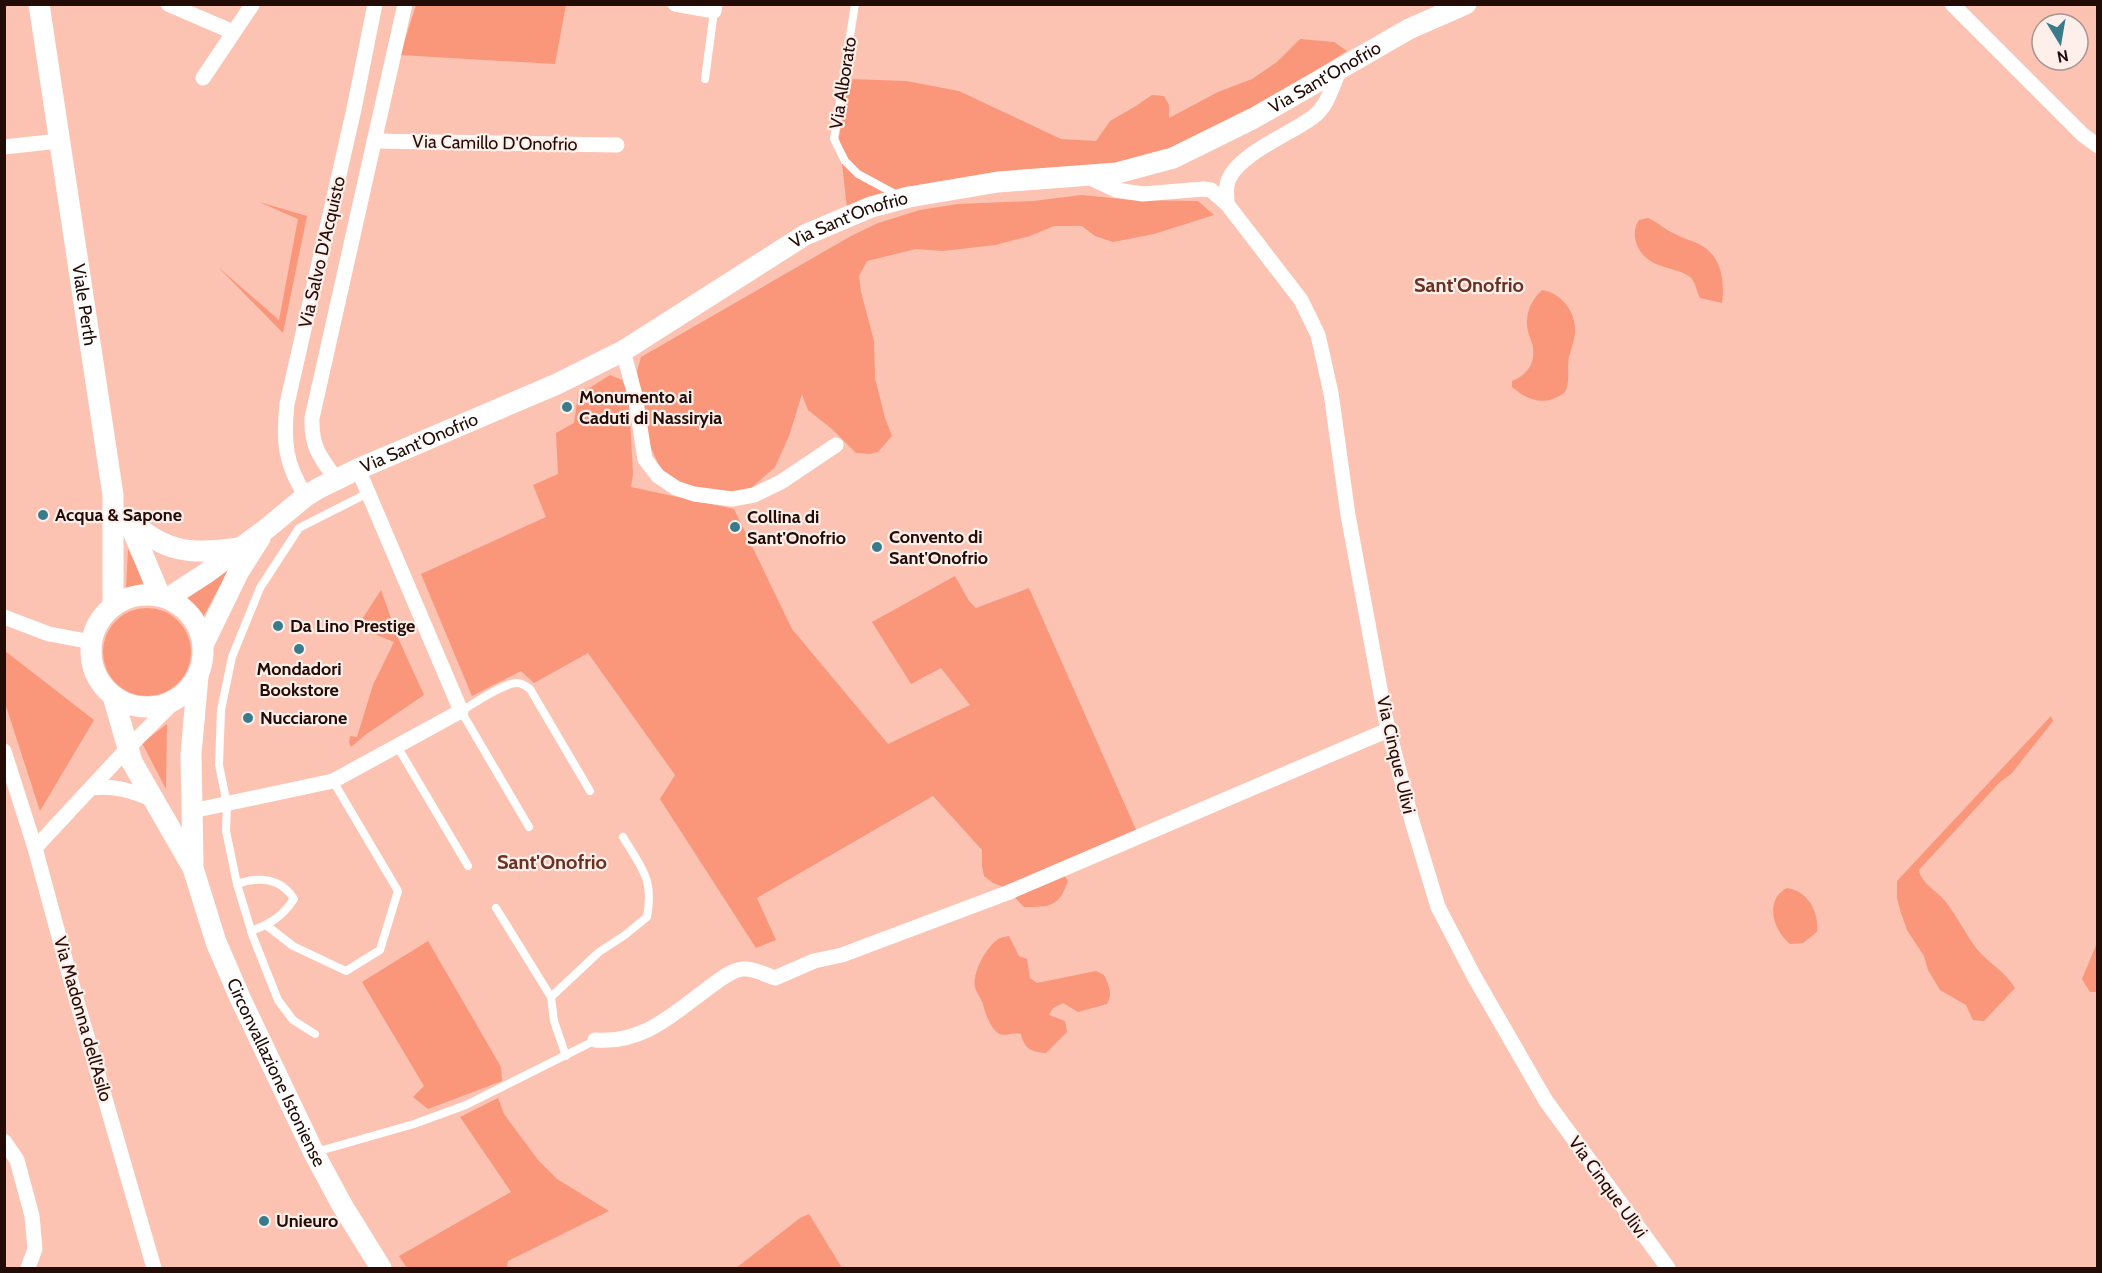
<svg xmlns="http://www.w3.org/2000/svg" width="2102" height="1273" font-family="Cabin,sans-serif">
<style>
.green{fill:#fa967a}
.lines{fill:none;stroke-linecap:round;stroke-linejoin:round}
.lane{stroke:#fff;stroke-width:8}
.street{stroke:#fff;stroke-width:15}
.secondary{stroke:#fff;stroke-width:21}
.poi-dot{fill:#387b8b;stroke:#feefeb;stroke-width:2}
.labels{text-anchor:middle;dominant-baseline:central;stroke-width:4.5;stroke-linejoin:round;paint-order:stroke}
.street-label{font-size:18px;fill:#240c06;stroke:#feefeb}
.poi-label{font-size:18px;font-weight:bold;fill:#240c06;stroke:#feefeb;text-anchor:start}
.neighbourhood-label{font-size:20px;font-weight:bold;fill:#6b3121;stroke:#feefeb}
</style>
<rect width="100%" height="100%" fill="#fcc3b3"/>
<!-- green -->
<g class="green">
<polygon points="416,5 566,5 555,64 400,55"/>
<polygon points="1300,39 1334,42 1347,51 1256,109 1163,156 847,208 839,137 849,79 906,81 959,91 1061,139 1096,141 1110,121 1136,106 1152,95 1164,96 1169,105 1169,118 1218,92 1252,79 1277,62"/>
<polygon points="1082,195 1131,200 1198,201 1214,215 1154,234 1113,242 1095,236 1082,226 1054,226 1030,236 995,245 943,251 916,249 867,261 859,276 861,292 874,341 875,378 885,418 892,436 878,452 870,454 856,453 832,429 808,410 802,394 789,436 775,467 750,489 708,497 667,483 647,439 637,371 641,357 851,236 878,223 920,210 958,204 1033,201"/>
<polygon points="259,202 307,216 283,333 218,267 279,320 298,219"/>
<path d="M1648,218C1658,222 1665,230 1675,234C1682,238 1690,240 1697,243C1721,254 1725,279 1722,303L1700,298C1697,292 1695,281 1690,277C1679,269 1666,269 1654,263C1638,255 1629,235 1639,220Z"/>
<path d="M1542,290C1562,293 1577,313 1575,334C1574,342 1571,349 1569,357C1567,367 1570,380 1566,390C1564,394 1560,396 1555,398C1539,405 1525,398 1512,387V381C1528,375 1537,361 1532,343C1530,337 1527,331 1527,324C1526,312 1533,298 1542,290Z"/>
<path d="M610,375L622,380L629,395L633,414L630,419L633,474L631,487L734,509L792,629L888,744L970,705L941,668L911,684L872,622L955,576L969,601L976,608L1029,588L1137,832L1058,866L1068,881C1059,907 1050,907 1024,907L1006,888L993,883L984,876L982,866V850L933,796L757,898L776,940L756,948L660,799L675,775L588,653L534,683L521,671L472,696L421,574L546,517L533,485L558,474L556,433L574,423L578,395Z"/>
<polygon points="128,549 145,583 126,588"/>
<polygon points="231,566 203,617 184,598"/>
<polygon points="381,590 398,638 424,695 365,735 351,747 349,742 350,736 357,737 373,685 394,642 357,627"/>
<circle cx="147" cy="652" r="44"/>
<polygon points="5,651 94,720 40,811 5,703"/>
<path d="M2051,716L2053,721L2012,773L1999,783L1919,870C1921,883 1937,891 1945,901C1957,916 1965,933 1976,948C1988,963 2005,971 2015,988L1984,1021L1973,1020L1966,1005L1940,990L1928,970L1924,956L1907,930L1901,913L1897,898V881Z"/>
<polygon points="167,724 166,789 142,743"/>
<path d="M1787,888C1808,891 1819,912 1817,932L1803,943L1790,944C1773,930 1764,900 1787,888Z"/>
<path d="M1009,936L1019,956L1027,959L1030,978L1037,983L1096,971L1104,975C1109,985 1113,994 1107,1004L1078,1012L1063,1003L1053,1008L1049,1015L1065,1021L1067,1032L1046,1053C1031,1052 1024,1048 1021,1034C1013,1031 1005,1038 998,1033C990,1027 985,1013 983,1004C981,998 976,992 975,987C972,973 987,945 1000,938C1002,937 1006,937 1009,936Z"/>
<polygon points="428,941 501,1067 502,1081 428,1109 413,1097 424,1086 362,982"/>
<polygon points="2097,943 2097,992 2090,992 2082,979"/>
<polygon points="498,1098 504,1114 538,1160 557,1179 609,1211 508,1261 507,1268 407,1268 399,1256 511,1192 460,1117"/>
<polygon points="809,1214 842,1268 736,1268 800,1218"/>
</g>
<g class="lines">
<!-- lane -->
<g class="lane">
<polyline points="855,4 834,139 845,161 858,174 897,195"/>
<polyline points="705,79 714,11"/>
<polyline points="397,746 468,866"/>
<path d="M529,827L461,711C474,704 503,683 517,683C522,683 526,686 530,689L590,791"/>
<path d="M237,884C259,876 281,878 294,899C282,917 270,924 251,931"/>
<polyline points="496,908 551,997"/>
<polyline points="266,925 293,946 346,971 380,950 398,891 333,781"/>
<polyline points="315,1034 293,1020 278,1000 253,937 237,884 226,831 227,804 219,765 221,710 232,657 260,588 299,528 368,493"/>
<path d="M566,1056L554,1021L551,997L599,952L625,935L647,917C654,878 642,869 623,837"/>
<polyline points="316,1152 414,1124 466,1105 596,1040"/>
</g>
<!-- street -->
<g class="street">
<polyline points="168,4 233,32"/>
<polyline points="675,4 714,11 715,4"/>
<polyline points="1952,4 2083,135 2098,146"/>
<polyline points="203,78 252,5"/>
<polyline points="374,141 617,145"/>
<polyline points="4,147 59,141"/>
<path d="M1088,177L1116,190L1143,194L1203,189L1211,190L1227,204C1227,198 1226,191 1227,185C1232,156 1291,134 1313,117C1328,106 1332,86 1340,69"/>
<polyline points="1227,204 1301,300 1318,335 1331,393 1348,515 1385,716 1412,821 1438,907 1475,978 1546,1101 1668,1268"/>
<polyline points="623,351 635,395 645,459 658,476 676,488 694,494 732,499 754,495 781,482 836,445"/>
<path d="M336,479C320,457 311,447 312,418L405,4"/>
<path d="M306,496C285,465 283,441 287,404L354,109L375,4"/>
<polyline points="4,617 49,634 92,642"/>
<polyline points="4,751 35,848 71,981 154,1268"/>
<path d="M91,788C115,785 132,791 154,800"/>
<polyline points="192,811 333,781 461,711 358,469"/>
<polyline points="35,848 127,749 176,700"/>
<path d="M595,1040C642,1044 672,1015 707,989C717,982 730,970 743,969C754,968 766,975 775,978L814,961L842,955L1007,893L1388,730"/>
<polyline points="4,1141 17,1160 32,1216 35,1249 28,1268"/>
</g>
<!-- secondary -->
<g class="secondary">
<path id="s1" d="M39,4L113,495V606"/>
<path d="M127,518C164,553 191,555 239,548"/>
<polyline points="130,524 160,596"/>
<circle cx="147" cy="651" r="56"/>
<path id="s2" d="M168,598L205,574L265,530L306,496L319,488L358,469L557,384L623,351L805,235L871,207L909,197L998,182L1117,173L1173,158L1254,118L1409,29L1466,4"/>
<polyline points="204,643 239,571 260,538"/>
<path id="s3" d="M113,696L132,762L193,868L216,942L241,1000L314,1153L342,1205L381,1268"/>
<polyline points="193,864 191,754 198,676"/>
</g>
</g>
<!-- markers -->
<g class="poi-dot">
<circle cx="567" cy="407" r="6"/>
<circle cx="43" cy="515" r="6"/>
<circle cx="735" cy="527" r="6"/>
<circle cx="877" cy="547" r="6"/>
<circle cx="278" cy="626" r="6"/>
<circle cx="299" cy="649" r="6"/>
<circle cx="248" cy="718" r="6"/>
<circle cx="264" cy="1221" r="6"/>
</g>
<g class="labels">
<!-- street labels -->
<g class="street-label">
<text stroke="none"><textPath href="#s2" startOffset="1287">Via Sant'Onofrio</textPath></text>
<text transform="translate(843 83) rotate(-81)">Via Alborato</text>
<text transform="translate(495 143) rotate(1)">Via Camillo D'Onofrio</text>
<text stroke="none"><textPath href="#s2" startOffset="783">Via Sant'Onofrio</textPath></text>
<text transform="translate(322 252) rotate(-77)">Via Salvo D'Acquisto</text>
<text stroke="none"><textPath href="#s1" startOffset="304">Viale Perth</textPath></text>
<text stroke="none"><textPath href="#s2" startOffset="297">Via Sant'Onofrio</textPath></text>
<text transform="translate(1396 755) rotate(77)">Via Cinque Ulivi</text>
<text transform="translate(83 1019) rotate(74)">Via Madonna dell'Asilo</text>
<text stroke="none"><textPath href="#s3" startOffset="412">Circonvallazione Istoniense</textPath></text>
<text transform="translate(1608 1187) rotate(54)">Via Cinque Ulivi</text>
</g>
<!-- poi labels -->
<g class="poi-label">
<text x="579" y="397">Monumento ai<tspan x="579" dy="21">Caduti di Nassiryia</tspan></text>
<text x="55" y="515">Acqua &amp; Sapone</text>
<text x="747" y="517">Collina di<tspan x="747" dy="21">Sant'Onofrio</tspan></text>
<text x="889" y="537">Convento di<tspan x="889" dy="21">Sant'Onofrio</tspan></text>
<text x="290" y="626">Da Lino Prestige</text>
<text x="299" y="669" text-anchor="middle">Mondadori<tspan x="299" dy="21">Bookstore</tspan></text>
<text x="260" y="718">Nucciarone</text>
<text x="276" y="1221">Unieuro</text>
</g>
<!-- neighbourhood labels -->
<g class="neighbourhood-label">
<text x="1469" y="285">Sant'Onofrio</text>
<text x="552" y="862">Sant'Onofrio</text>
</g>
</g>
<!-- border -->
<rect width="2102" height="1273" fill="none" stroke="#240c06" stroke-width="12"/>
<!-- north arrow -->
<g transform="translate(2060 42) rotate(169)"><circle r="28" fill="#feefeb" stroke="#a7948f" stroke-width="1.5"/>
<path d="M0-4.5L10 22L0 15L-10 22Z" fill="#387b8b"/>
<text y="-9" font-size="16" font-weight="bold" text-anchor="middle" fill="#240c06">N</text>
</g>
</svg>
